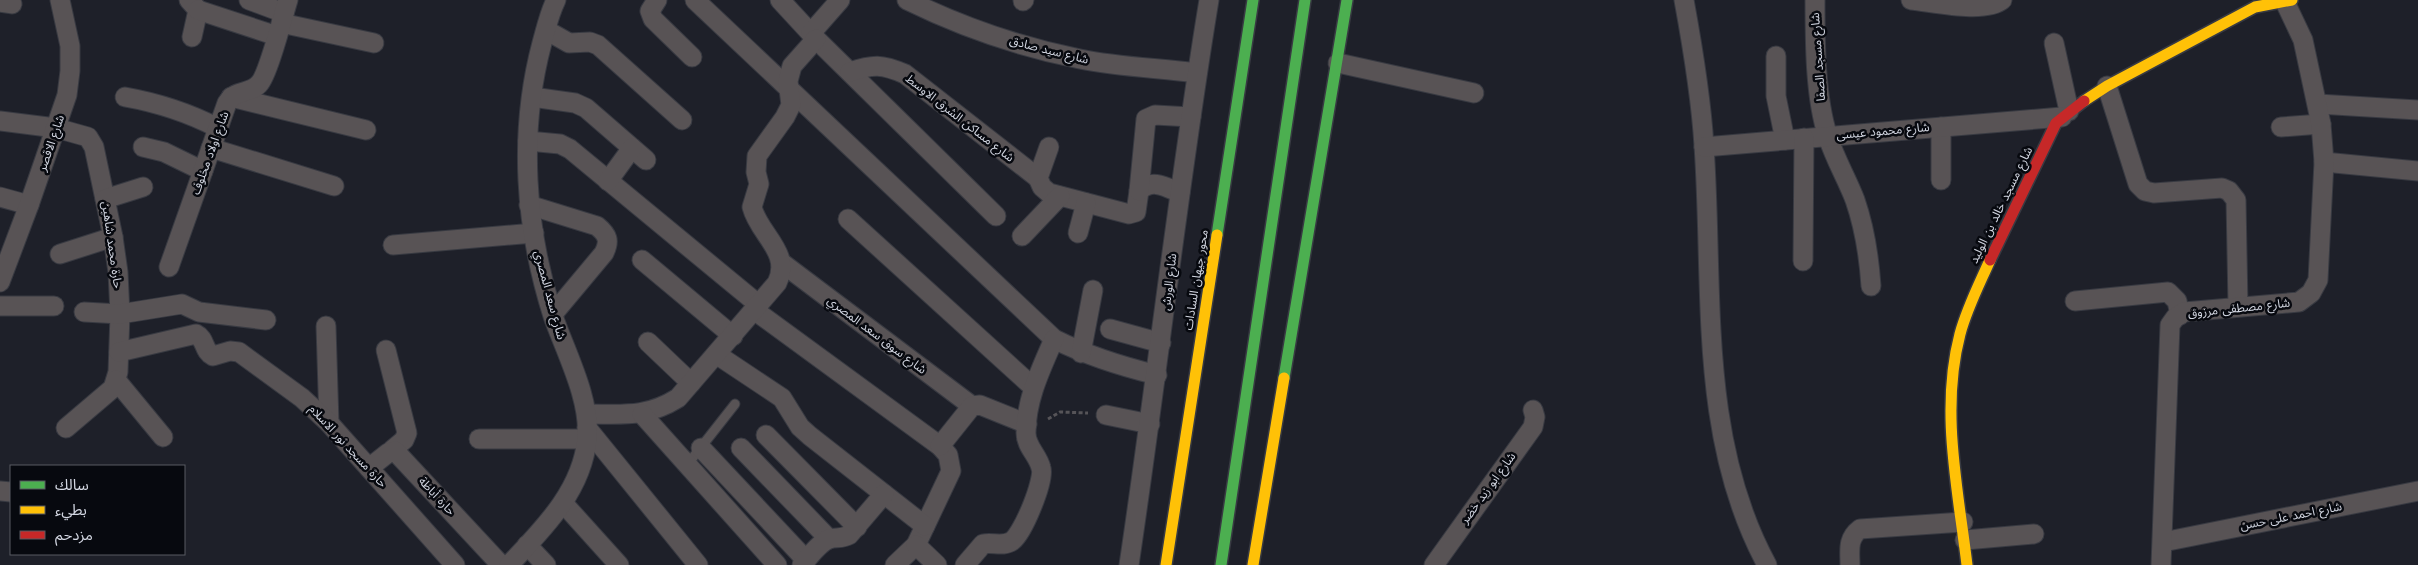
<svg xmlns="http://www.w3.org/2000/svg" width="2418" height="565" font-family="'Work Sans','Noto Sans Arabic',sans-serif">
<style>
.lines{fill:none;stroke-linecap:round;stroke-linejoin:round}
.lane-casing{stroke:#383a42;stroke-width:11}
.street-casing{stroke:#383a42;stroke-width:21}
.fast-casing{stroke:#383a42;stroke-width:14}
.slow-casing{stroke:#383a42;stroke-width:14}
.jam-casing{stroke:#383a42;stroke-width:14}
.path{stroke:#565458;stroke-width:3;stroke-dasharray:4 2.5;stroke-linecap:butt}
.lane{stroke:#585355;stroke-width:9}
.street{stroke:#585355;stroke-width:19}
.fast{stroke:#4caf50;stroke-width:11}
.slow{stroke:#ffc107;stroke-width:11}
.jam{stroke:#c62828;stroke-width:11}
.labels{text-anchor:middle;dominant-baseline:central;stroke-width:5;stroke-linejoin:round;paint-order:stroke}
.street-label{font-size:12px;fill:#d3d7e2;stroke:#07090f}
</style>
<rect width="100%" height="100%" fill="#1e2029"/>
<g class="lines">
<!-- lane casing -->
<g class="lane-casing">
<polyline id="lane" points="687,465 735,404"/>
</g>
<!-- street casing -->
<g class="street-casing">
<g id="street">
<polyline points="189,0 198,10 192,37"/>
<polyline points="249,0 284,13"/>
<polyline points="657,0 650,11 653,19 692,57"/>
<path d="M695,0L1054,339C1088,356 1120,366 1157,375"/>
<polyline points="780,0 816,39 996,216"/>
<path d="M907,0C962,27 1020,47 1080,59C1118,67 1159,68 1197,73"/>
<path d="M1684,0C1693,49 1701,96 1704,146C1714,287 1697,436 1767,565"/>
<path d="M1815,0C1815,42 1815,97 1828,137C1835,159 1847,179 1855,200C1865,229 1869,256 1871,286"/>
<path d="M1911,0C1933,2 1985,14 2002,0"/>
<polyline points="1023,1 1024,0"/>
<polyline points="0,2 12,4"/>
<polyline points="198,10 277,36"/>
<polyline points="281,23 374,43"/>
<polyline points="546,30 569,43 590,42 598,45 682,120"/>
<polyline points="811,33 840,0"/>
<polyline points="2054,43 2069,111"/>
<polyline points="1776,56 1776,96 1785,140"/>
<polyline points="1338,63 1474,93"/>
<path d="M850,72C873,64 882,64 905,74L1038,178"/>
<polyline points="2107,86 2138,184 2145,191 2154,193 2222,188 2229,191 2236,200 2238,306"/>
<path d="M125,97C159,103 187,112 218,128"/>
<polyline points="231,97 366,130"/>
<polyline points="532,97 575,103 586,108 646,160"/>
<polyline points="2318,104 2418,110"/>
<polyline points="0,121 56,128 88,137 94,147 113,237 118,272 120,314 118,372 113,388 66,428"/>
<polyline points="1941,127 1941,180"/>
<polyline points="2281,127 2321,124"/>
<polyline points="528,141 560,144 570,149 759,305"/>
<polyline points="143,147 164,152 203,171"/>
<path d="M1049,147L1038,178L1042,187L1049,193L1129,214L1136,212L1139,191C1152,178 1166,187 1180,193"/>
<polyline points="1704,147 2062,117"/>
<polyline points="211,148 334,186"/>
<polyline points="2324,162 2418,171"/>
<polyline points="608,181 632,148"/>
<polyline points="1139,191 1146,119 1155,115 1191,117"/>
<polyline points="0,197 29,205"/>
<polyline points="105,199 143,187"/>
<path d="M529,205L597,226C608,235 610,241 604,253L553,314"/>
<polyline points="848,219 1033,387"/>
<polyline points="1078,233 1086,203"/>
<polyline points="1022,236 1060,196"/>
<polyline points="393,245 534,233"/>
<polyline points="60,254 113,237"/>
<polyline points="642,260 733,336"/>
<polyline points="1803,261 1804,138"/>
<polyline points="782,263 972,406"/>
<path d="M169,267L227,103C237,88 249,95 259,84C268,75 283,16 288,0"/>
<polyline points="0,282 29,205 67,95 70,71 70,46 60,0"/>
<polyline points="2075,301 2168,292 2177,301 2180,315"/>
<polyline points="0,306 54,306"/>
<polyline points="754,310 940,446 948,455 951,471 916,545 895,565"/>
<polyline points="84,312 120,314 182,304 199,312 266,320"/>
<polyline points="326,326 329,423"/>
<polyline points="1110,329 1161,343"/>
<polyline points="648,342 691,383"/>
<polyline points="386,350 407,433 404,440 392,450"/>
<path d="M119,352L196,334C206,339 203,351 213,356L230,351L239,352L302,398L329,423L455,565"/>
<polyline points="1081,353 1093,290"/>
<polyline points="716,354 782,398 800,427 810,436 925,526"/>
<polyline points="116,380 163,437"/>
<path d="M587,414C623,414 646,418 678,398L777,283C792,252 759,235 752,207L759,184L756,172L757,156L785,117L791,105L788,81L792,66L816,39"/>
<polyline points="642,414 777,565"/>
<polyline points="1106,415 1150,424"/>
<polyline points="587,428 698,565"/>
<polyline points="766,435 857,527"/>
<polyline points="479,439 587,439"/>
<polyline points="940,446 972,406 980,405 1027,424"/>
<polyline points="701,448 806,560"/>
<polyline points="741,448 829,539"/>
<polyline points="369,468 388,453 395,451 501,565"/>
<polyline points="0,491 11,492"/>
<polyline points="563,503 619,565"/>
<polyline points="1965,540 2034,534"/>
<polyline points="2163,542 2418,491"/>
<polyline points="527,545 546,565"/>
<polyline points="916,545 937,565"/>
<path d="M509,565C543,529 582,491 587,439C591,400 566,353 553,316C525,228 518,133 542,43C546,29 549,14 556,0"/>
<path d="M802,565C809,557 819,543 829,539C836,537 842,539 849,535L884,494"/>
<path d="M965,565L983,544C993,542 1003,547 1012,541C1023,533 1045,480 1041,468C1038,455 1026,447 1026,433C1026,399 1041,369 1054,339"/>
<path d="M1129,565C1157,377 1178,188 1209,0"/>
<polyline points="1434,565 1533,427 1535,417 1533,410"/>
<path d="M1850,565C1850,550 1847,539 1860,529L1963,522"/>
<polyline points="2161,565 2170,325 2175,318 2184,312 2299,302 2311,293 2318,280 2324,162 2321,124 2303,40 2285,2"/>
</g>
</g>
<!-- fast casing -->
<g class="fast-casing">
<g id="fast">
<polyline points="1217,235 1253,0"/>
<polyline points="1284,378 1347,0"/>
<polyline points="1221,565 1305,0"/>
</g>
</g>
<!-- slow casing -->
<g class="slow-casing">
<g id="slow">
<polyline points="2084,101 2107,86 2255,7 2292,0"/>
<polyline points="1166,565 1217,235"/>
<polyline points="1253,565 1284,378"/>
<path d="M1967,565C1958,489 1940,410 1960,334C1967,308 1979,285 1990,260"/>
</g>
</g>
<!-- jam casing -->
<g class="jam-casing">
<polyline id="jam" points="1990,260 2056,123 2084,101"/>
</g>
<!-- path -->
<polyline class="path" points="1048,419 1060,412 1088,413"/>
<!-- lane -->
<use href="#lane" class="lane"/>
<!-- street -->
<use href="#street" class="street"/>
<!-- fast -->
<use href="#fast" class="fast"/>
<!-- slow -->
<use href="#slow" class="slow"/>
<!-- jam -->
<use href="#jam" class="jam"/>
</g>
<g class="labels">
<!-- street labels -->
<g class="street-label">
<text transform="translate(1049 50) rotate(14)">شارع سيد صادق</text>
<text transform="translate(1818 57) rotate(-94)">شارع مسجد الصفا</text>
<text transform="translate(960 118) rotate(38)">شارع مساكن الشرق الاوسط</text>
<text transform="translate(1883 131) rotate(-5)">شارع محمود عيسى</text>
<text transform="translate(51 143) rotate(-71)">شارع الاقصر</text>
<text transform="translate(210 153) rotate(-70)">شارع اولاد مخلوف</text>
<text transform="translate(2001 205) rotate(-64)">شارع مسجد خالد بن الوليد</text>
<text transform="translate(112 245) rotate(82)">حارة محمد شاهين</text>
<text transform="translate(1196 280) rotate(-81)">محور جيهان السادات</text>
<text transform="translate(1169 282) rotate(-83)">شارع الورش</text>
<text transform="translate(550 295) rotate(75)">شارع سعد المصري</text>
<text transform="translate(2239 308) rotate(-6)">شارع مصطفى مرزوق</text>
<text transform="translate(877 335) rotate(37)">شارع سوق سعد المصري</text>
<text transform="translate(348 446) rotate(47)">حارة مسجد نور الاسلام</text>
<text transform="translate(1488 488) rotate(-54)">شارع ابو زيد خضر</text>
<text transform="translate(437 496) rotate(47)">حارة أباظة</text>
<text transform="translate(2291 516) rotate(-11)">شارع احمد على حسن</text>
</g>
</g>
<!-- legend -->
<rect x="10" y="465" width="175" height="90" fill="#07090f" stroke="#595b63"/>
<rect x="20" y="481" width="25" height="8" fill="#4caf50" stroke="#595b63"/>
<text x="55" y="490" font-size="15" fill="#d3d7e2">سالك</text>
<rect x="20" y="506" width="25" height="8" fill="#ffc107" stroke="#595b63"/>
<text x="55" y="515" font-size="15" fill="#d3d7e2">بطيء</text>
<rect x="20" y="531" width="25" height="8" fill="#c62828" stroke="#595b63"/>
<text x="55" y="540" font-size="15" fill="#d3d7e2">مزدحم</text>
</svg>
